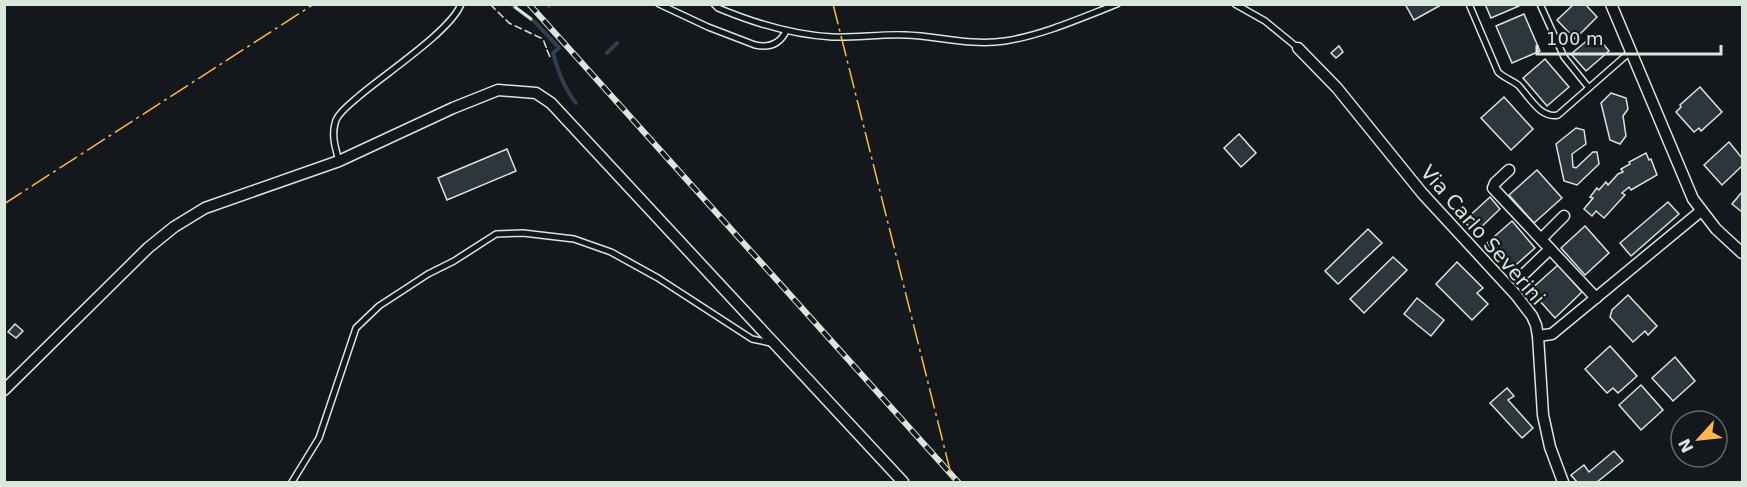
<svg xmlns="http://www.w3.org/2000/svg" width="1747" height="487" font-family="'DejaVu Sans',sans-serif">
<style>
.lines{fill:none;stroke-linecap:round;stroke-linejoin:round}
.stream{stroke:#2f3f4d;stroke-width:4}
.building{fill:#2c363c;stroke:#d8e6dc;stroke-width:1.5}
.lane-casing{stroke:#d8e6dc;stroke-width:8}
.street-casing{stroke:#d8e6dc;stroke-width:13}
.lane{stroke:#14181c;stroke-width:5}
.street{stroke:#14181c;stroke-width:10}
.rail-casing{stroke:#d8e6dc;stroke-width:6}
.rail{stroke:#14181c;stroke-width:4;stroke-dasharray:11;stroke-linecap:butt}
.fence{stroke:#d8e6dc;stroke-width:1.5;stroke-dasharray:8 3;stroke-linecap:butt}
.wall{stroke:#d8e6dc;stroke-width:3}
.power{stroke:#ffb74d;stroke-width:1.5;stroke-dasharray:21 4.5 3 4.5;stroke-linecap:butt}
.labels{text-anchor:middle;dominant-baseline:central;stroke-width:4.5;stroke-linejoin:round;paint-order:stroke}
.street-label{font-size:20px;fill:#d8e6dc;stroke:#14181c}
</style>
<rect width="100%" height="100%" fill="#14181c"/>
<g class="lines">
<!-- stream -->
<g class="stream">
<path d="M515,4L513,6L535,22L559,48L553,53C558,72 564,88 576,103"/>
<polyline points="549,6 550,4"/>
<polyline points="607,53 617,43"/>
</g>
</g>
<!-- building -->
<g class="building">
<polygon points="1405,4 1441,4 1441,5 1414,20"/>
<polygon points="1485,4 1519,4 1519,6 1491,18"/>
<polygon points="1574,4 1585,4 1597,17 1575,39 1557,20"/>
<polygon points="1524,14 1540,51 1512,63 1496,26"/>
<polygon points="1595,34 1609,51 1586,71 1571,54"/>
<polygon points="1339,46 1343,52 1336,58 1331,53"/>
<polygon points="1545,59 1569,87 1547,106 1523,78"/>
<polygon points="1700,87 1722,112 1701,131 1699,128 1694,132 1676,112 1681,107 1680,105"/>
<polygon points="1611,93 1626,98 1628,109 1623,116 1626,136 1620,144 1610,140 1601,103"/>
<polygon points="1504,97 1533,129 1511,150 1481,118"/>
<polygon points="1576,128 1584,130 1586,144 1572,154 1573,167 1576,168 1593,152 1597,152 1599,164 1577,185 1564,181 1556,144"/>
<polygon points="1239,134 1256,153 1241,167 1224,148"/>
<polygon points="1729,142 1742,158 1742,166 1722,185 1704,165"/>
<polygon points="507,149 516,171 447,200 438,178"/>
<polygon points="1646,153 1649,160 1651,159 1657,175 1631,190 1629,187 1622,193 1625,195 1604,218 1596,211 1592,216 1584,209 1593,198 1590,197 1597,188 1599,190 1606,182 1608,185 1618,174 1623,172 1621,169 1630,164 1629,162"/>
<polygon points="1537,170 1562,198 1534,223 1509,195"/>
<polygon points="1742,192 1742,212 1732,204"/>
<polygon points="1490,197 1500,209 1475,233 1464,221"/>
<polygon points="1668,202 1679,214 1631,256 1620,243"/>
<polygon points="1512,221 1535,248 1510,270 1487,243"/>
<polygon points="1585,226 1609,253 1585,275 1561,248"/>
<polygon points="1368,229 1382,243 1338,284 1325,271"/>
<polygon points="1393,257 1407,270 1364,313 1350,299"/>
<polygon points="1457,262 1483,288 1477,293 1488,304 1472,320 1436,284"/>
<polygon points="1558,265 1582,292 1555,318 1530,290"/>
<polygon points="1628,295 1657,326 1648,335 1645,331 1633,342 1610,317 1612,310"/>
<polygon points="1417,298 1444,320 1431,336 1404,314"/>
<polygon points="15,324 23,331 16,338 8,332"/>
<polygon points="1610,346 1637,376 1618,393 1613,388 1607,393 1585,369"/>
<polygon points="1675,357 1695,381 1673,401 1652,378"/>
<polygon points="1641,385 1663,410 1641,430 1619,405"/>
<polygon points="1507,388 1514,396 1508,400 1533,428 1522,438 1490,403"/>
<polygon points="1614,451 1623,461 1597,482 1577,482 1571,475 1584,465 1589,472"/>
</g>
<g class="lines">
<!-- lane casing -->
<g class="lane-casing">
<g id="lane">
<path d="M659,4L708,27L755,45C769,48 780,44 786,31"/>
<path d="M714,4L718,8C754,23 792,35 832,37C856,38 880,34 905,35C939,36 970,46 1005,41C1043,35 1081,18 1117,4"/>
<polyline points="1235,4 1265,21 1298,48"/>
<path d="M1469,4L1498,72C1504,78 1512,80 1518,85C1529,96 1540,119 1558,115L1630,52"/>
<polyline points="1540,4 1564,57 1589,88"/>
<path d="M339,161C335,147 331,134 336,120C340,111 351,103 358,97C383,75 451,31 461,4"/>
<polyline points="292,482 319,438 356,328 379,306 428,274 454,261 496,234 523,233 574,239 611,252 658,278 752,339 771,343"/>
</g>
</g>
<!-- street casing -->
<g class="street-casing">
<g id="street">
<polyline points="1611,4 1693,199 1716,229 1742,253"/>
<polyline points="1298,48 1337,88 1422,193 1516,295 1532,316 1536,325 1538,336 1543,415 1550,447 1563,482"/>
<polyline points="1509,170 1495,183 1493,188 1596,298"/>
<polyline points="1541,239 1564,216"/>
<polyline points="1525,273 1550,249"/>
<polyline points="1538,336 1552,334 1701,211"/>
<polyline points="4,390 148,248 174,227 205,208 339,161 453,108 498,90 536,93 551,103 903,482"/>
</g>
</g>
<!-- lane -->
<use href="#lane" class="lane"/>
<!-- street -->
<use href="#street" class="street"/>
<!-- rail casing -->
<g class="rail-casing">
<polyline id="rail" points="529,4 958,482"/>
</g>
<!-- rail -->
<use href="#rail" class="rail"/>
<!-- fence -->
<polyline class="fence" points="490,4 509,23 543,39 546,47 548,48 547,50 550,57"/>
<!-- wall -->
<polyline class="wall" points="517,4 515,7 531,19"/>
<!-- power -->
<g class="power">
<polyline points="833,4 953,482"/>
<polyline points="4,204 314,4"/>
</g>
</g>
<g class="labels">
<!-- street labels -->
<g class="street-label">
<text transform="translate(1483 235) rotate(49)">Via Carlo Severini</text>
</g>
</g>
<!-- border -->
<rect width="1747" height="487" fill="none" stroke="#d8e6dc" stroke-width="12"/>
<!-- north arrow -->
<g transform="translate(1699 439) rotate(243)"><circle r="28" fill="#14181c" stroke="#626a69" stroke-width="1.5"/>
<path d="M0-4.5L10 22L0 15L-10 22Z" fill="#ffb74d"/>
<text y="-9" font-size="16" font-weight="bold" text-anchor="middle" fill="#d8e6dc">N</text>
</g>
<!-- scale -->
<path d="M1537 45v9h184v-9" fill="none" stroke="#d8e6dc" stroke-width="3"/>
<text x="1546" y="45" font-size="18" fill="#d8e6dc" stroke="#14181c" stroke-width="4.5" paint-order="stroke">100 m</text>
</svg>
